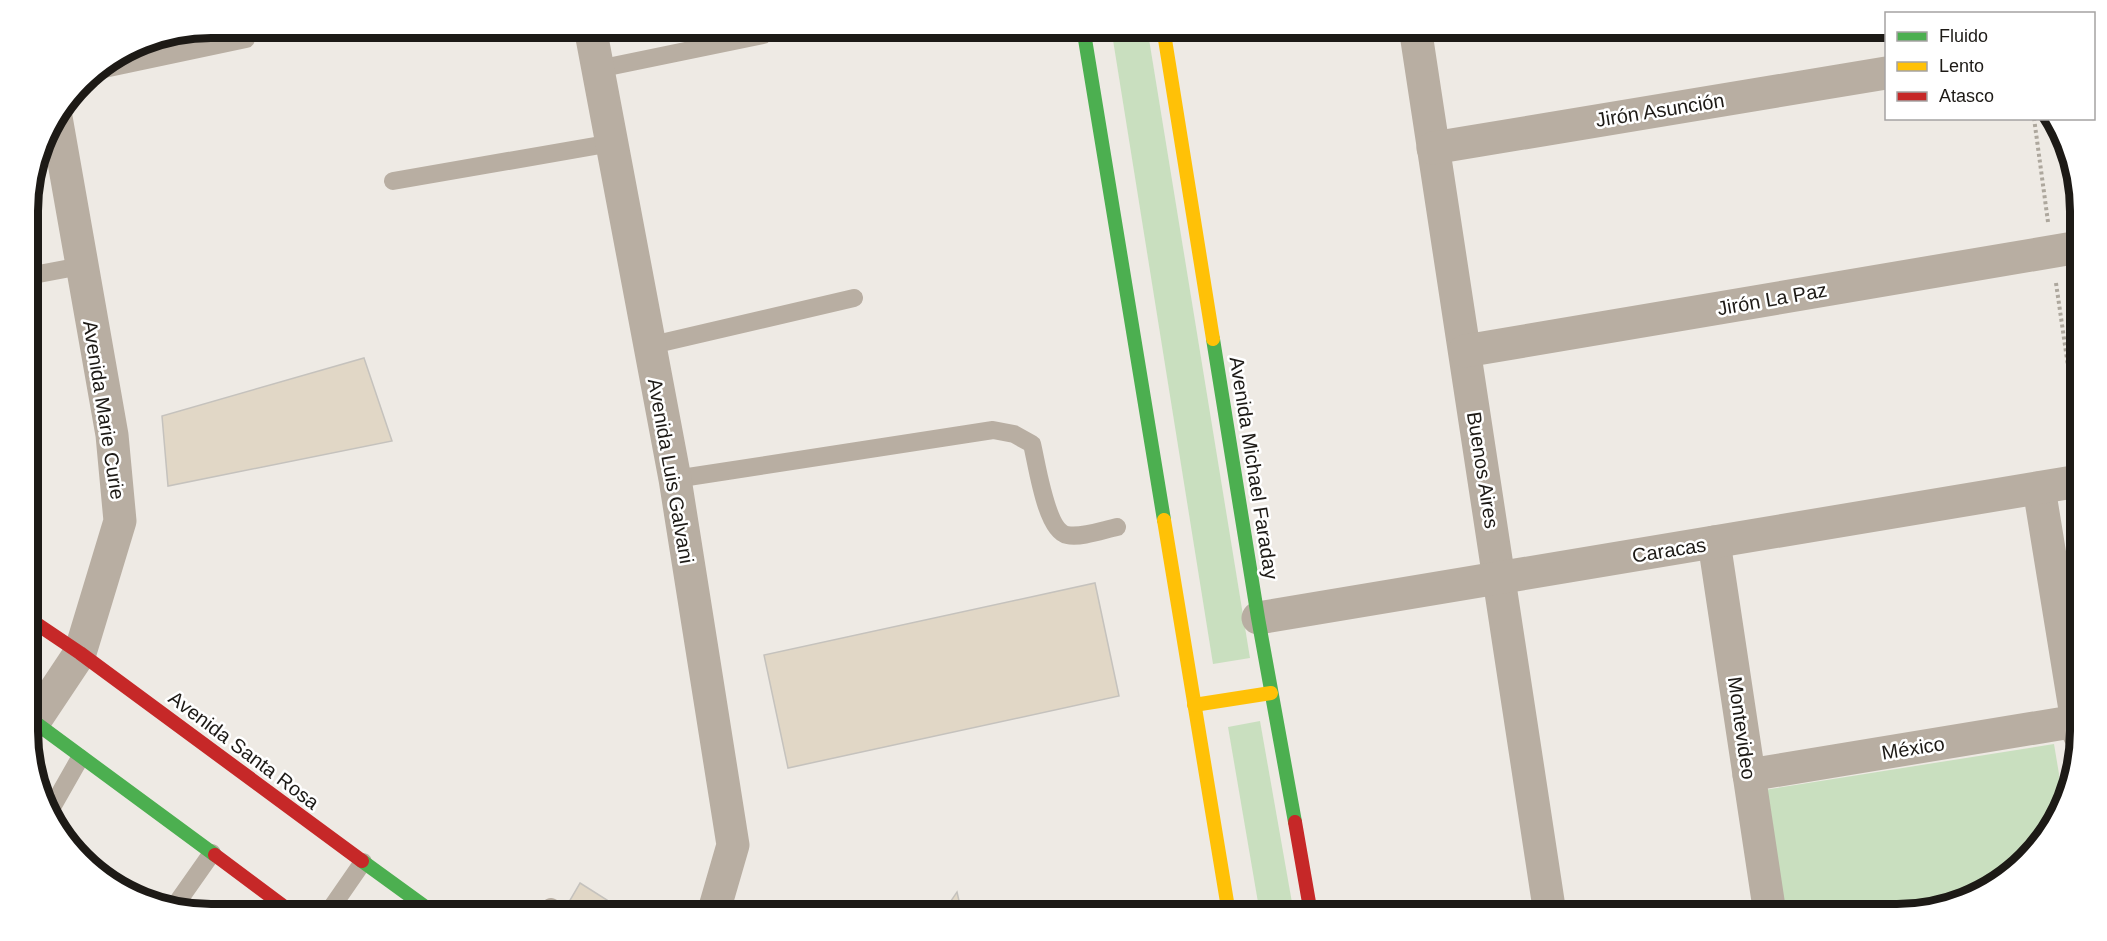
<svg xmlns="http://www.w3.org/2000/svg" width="2107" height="941" font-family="Arial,sans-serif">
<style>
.green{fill:#c9dfbf}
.building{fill:#e1d7c6;stroke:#c5c2bd;stroke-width:1.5}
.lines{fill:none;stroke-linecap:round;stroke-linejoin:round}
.path{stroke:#ada79d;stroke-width:4;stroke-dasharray:3 3;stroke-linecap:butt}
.lane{stroke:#b8aea2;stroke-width:18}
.street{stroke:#b8aea2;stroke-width:33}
.fast{stroke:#4caf50;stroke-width:14}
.slow{stroke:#ffc107;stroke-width:14}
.jam{stroke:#c62828;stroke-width:14}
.labels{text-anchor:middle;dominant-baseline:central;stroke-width:5;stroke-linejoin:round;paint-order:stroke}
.street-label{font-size:20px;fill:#1d1a16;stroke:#fff}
.rim{fill:none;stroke:#1d1a16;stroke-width:8}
</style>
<rect width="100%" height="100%" fill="#eeeae4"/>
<!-- green -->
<g class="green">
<polygon points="1148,33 1250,658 1213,664 1113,40"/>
<polygon points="1260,721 1294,914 1260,914 1228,727"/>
<polygon points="2054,744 2064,804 2042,842 1999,883 1908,914 1783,914 1764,790"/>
</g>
<!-- building -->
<g class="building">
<polygon points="364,358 392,441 168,486 162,416"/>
<polygon points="1095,583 1119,696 788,768 764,655"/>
<polygon points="580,883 607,900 599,914 562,914"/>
<polygon points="957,892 962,914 942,914"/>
</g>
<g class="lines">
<!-- path -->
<g class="path">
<polyline points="2034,118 2048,222"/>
<polyline points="2056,283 2079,442"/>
</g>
<!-- lane -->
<g class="lane">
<polyline points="598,69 763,35"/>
<polyline points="90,72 246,39"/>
<polyline points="393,181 612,143"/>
<polyline points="28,276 81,266"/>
<polyline points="648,346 854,298"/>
<path d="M675,479L993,430L1014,434L1032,444C1037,464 1046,531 1067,535C1081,538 1103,530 1117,527"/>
<polyline points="51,809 80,758"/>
<polyline points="174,907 212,853"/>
<polyline points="327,914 363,862"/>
<polyline points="538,914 551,907 563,913"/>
</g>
<!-- street -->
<g class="street">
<polyline points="590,27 675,479 733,845 713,914"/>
<polyline points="1415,27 1550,914"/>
<polyline points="1433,148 1886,73"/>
<polyline points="1465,351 2079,247"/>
<polyline points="2039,488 2079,734"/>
<polyline points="1714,542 1770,914"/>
<polyline points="1258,618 2079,481"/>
<polyline points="34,722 80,653 120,521 112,435 56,117"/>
<polyline points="1749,775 2077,721"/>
</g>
<!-- fast -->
<g class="fast">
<polyline points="1083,27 1164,520"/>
<polyline points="1213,339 1258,618 1295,822"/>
<polyline points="29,718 215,855"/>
<polyline points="362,861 435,914"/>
</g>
<!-- slow -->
<g class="slow">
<polyline points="1163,27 1213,339"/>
<polyline points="1164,520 1229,914"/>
<polyline points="1194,705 1271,693"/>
</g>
<!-- jam -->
<g class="jam">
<polyline points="28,618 80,653 362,861"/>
<polyline points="1295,822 1311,914"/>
<polyline points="215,855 294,914"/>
</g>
</g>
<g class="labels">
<!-- street labels -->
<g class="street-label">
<text transform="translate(1660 110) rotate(-9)">Jirón Asunción</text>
<text transform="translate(1772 299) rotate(-10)">Jirón La Paz</text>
<text transform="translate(104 410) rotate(81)">Avenida Marie Curie</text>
<text transform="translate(1254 468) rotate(81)">Avenida Michael Faraday</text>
<text transform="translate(1483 470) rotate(81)">Buenos Aires</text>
<text transform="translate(671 471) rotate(80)">Avenida Luis Galvani</text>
<text transform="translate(1669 550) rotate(-9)">Caracas</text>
<text transform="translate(1742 728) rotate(82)">Montevideo</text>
<text transform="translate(1913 748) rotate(-9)">México</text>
<text transform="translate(244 750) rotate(37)">Avenida Santa Rosa</text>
</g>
</g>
<!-- crop -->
<path d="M0 0H2107V941H0ZM211 38H1897A173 173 0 0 1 2070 211V731A173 173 0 0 1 1897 904H211A173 173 0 0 1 38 731V211A173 173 0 0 1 211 38Z" fill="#fff" fill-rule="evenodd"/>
<path class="rim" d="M211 38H1897A173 173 0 0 1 2070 211V731A173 173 0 0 1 1897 904H211A173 173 0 0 1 38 731V211A173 173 0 0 1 211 38Z"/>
<!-- legend -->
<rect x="1885" y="12" width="210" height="108" fill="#ffffff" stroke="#a5a3a2" stroke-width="1.5"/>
<rect x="1897" y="32" width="30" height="9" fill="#4caf50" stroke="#a5a3a2" stroke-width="1.5"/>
<text x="1939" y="42" font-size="18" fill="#1d1a16">Fluido</text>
<rect x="1897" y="62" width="30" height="9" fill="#ffc107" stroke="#a5a3a2" stroke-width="1.5"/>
<text x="1939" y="72" font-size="18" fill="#1d1a16">Lento</text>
<rect x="1897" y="92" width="30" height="9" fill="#c62828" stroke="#a5a3a2" stroke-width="1.5"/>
<text x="1939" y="102" font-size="18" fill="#1d1a16">Atasco</text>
</svg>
